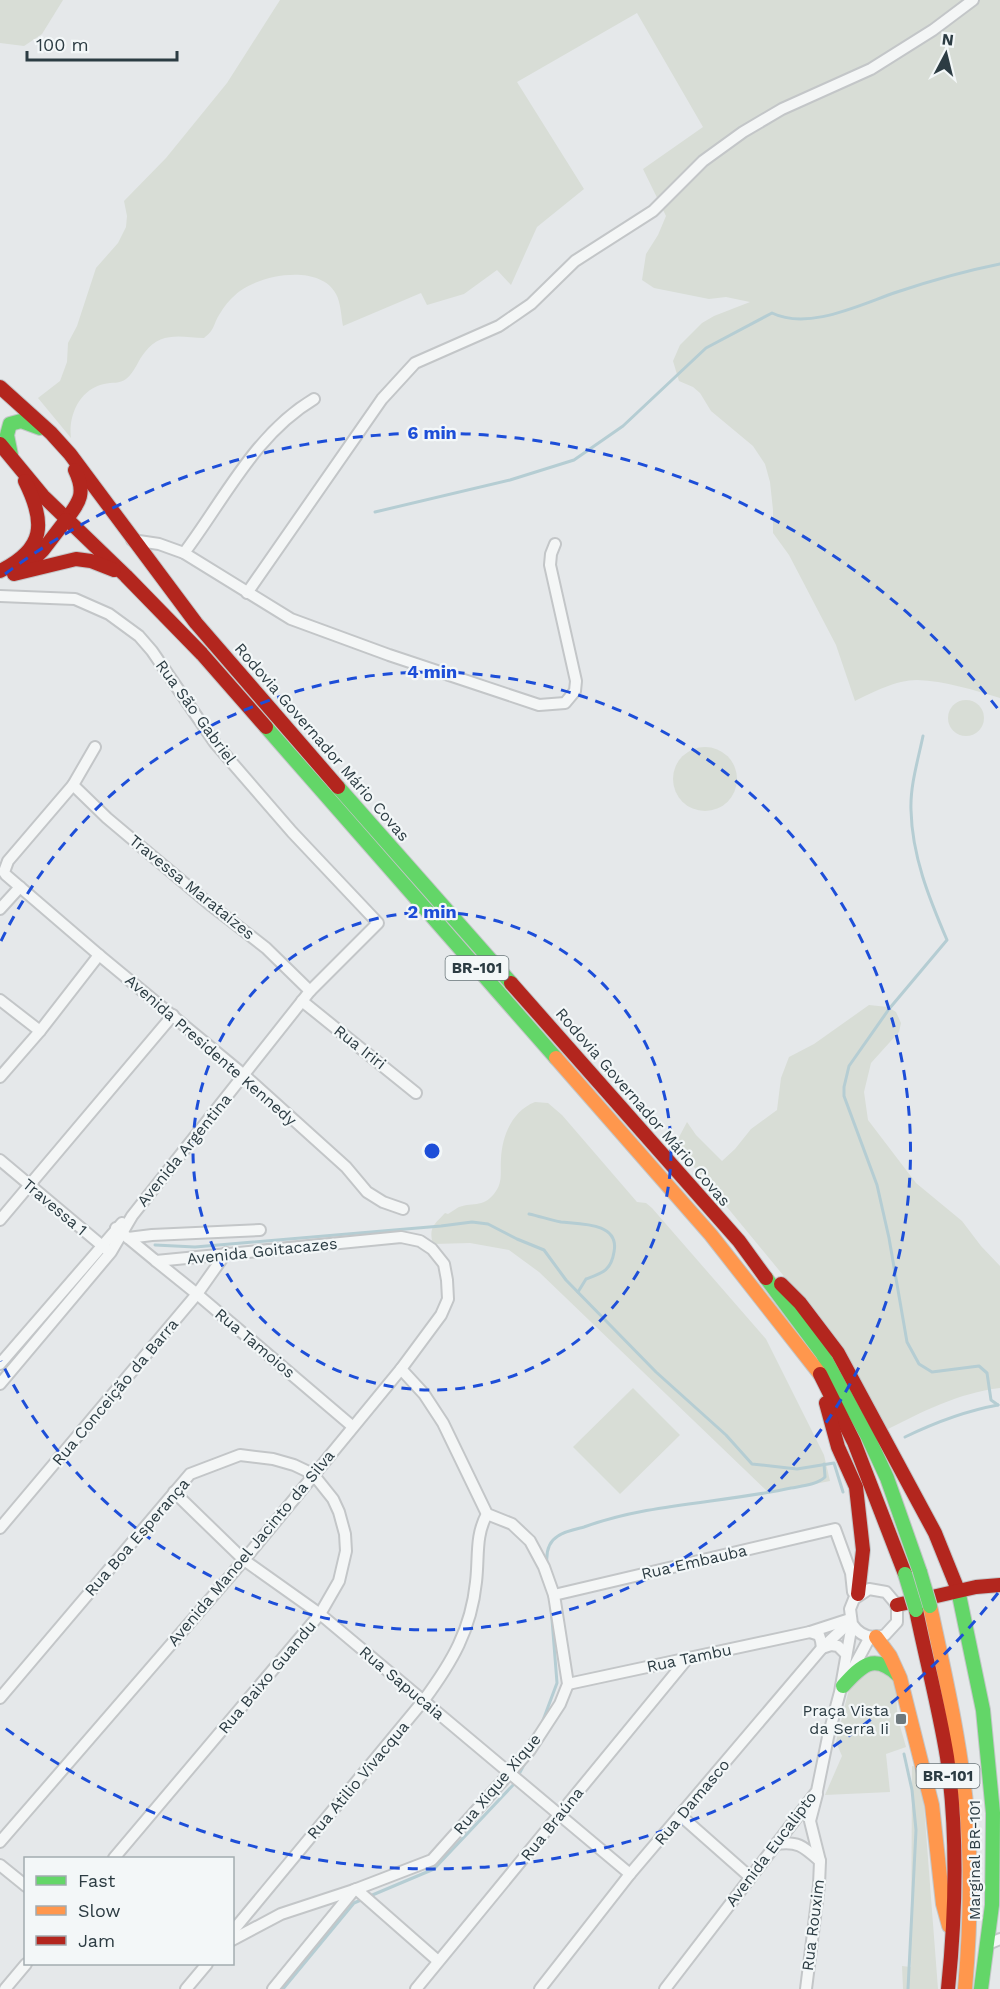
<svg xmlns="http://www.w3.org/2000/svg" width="1000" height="1989" font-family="'Work Sans',sans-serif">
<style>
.green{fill:#d8ddd6}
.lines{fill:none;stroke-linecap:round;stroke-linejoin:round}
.stream{stroke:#b5cdd3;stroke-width:3}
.street-casing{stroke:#c3c6c8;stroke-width:14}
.fast-casing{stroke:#c3c6c8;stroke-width:16}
.slow-casing{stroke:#c3c6c8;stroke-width:16}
.jam-casing{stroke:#c3c6c8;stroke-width:16}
.street{stroke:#f4f6f6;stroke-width:10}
.fast{stroke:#63d668;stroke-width:14}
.slow{stroke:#ff974d;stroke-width:14}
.jam{stroke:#b3261e;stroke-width:14}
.fast-bridge-casing{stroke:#c1c5c7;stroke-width:16;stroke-linecap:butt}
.fast-bridge{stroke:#63d668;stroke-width:14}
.ring{fill:none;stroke:#1d4ed8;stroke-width:3;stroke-dasharray:10 8}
.poi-dot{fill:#6d787d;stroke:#f3f7f8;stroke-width:2}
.labels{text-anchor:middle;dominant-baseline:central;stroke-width:4.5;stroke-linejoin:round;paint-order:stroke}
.shield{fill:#f3f7f8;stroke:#687479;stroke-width:1.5}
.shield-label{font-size:15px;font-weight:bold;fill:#2c3c43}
.street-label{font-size:16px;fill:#2c3c43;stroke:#f3f7f8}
.poi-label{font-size:16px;fill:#2c3c43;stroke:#f3f7f8;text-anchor:end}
.centre{fill:#1d4ed8;stroke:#f3f7f8;stroke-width:3}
.ring-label{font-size:18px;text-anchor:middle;font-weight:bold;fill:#1d4ed8;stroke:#f3f7f8;stroke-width:4.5;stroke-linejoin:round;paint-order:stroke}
</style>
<rect width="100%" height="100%" fill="#e5e8ea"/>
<!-- green -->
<g class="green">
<polygon points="0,0 63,0 42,34 24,46 0,43"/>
<path d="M280,0H1000V698C974,690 945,681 917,680C896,680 873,692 855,701L836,645L789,555L773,533V510L770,482L765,464L753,446L711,411L700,393L693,387L679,381L673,361L680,345L702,323L714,316L750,302L726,297L709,299L654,288L642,280L646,254L658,235L666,216L643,169L703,127L637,13L517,82L584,189L537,227L511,285L497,270L464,294L427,305L421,293L343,326C341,316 341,303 336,294C320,264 263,274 240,291C233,296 225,305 221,312C213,323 216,329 204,338C181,337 161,331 145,352C138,360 135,372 126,379C120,384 112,382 104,384C80,389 68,415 71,438L38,398L60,381L67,362L68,343L77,326L96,268L118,243L126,227L127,216L124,201L166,158L227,83Z"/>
<circle cx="966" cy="718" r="18"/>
<circle cx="705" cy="779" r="32"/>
<path d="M869,1005L888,1007L896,1012L901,1023L899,1032L871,1063L864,1092L868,1120L916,1183L962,1221L981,1246L1000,1266V1388C958,1393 922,1412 884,1431L834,1337L680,1150L678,1139L687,1122L696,1135L722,1161L735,1149L751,1129L777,1110L781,1078L789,1057L814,1044Z"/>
<path d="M535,1102L548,1103L562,1115L637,1202L646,1203L652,1208L766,1339L824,1455L830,1481L769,1493L539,1272L509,1250L470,1243L433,1244C428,1227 435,1224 445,1213L448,1214C451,1212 457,1208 459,1207C474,1202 485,1208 496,1191C503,1181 500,1170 501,1159C502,1136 512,1111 535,1102Z"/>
<polygon points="633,1388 680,1435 620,1494 573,1447"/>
<path d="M877,1669C904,1677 895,1689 897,1710C898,1722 903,1735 906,1747L886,1754L890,1792L825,1795L842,1756L836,1742L848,1693L858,1676Z"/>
<polygon points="912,1766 921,1767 938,1989 903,1989 902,1966 911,1967"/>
</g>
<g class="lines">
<!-- stream -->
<g class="stream">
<path d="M375,512L510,480L574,460L623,426L706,348L772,313C809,331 861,304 897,292C930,281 965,271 1000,264"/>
<path d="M923,736C918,760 910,786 911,810C912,856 929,898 947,940L889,1009L849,1066L844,1087V1096L877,1185L889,1238L907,1342L919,1364L932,1372L979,1366L987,1373L991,1400L998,1405"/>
<path d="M529,1214C539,1216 550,1220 561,1222C579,1224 620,1222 614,1252C611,1271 602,1273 586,1279L578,1292"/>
<polyline points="155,1245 195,1247 441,1226 472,1222 488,1224 517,1239 544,1250 566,1280 656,1372 726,1435 752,1464 797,1469 834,1463 843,1492"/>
<path d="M905,1437C936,1422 965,1411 998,1405"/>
<path d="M547,1564C546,1553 548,1542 558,1536C565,1531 576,1529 584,1527C650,1503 723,1503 791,1488C801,1486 817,1485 825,1477L824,1464"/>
<polyline points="542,1723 557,1683 551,1607"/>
<polyline points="904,1754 912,1790 916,1830 908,1989"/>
<polyline points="518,1776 526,1761"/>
<polyline points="370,1896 434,1869 514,1784"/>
<polyline points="283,1989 354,1903 361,1900"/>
</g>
<!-- street casing -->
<g class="street-casing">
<g id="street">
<polyline points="132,540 159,544 184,553 291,619 389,655 539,705 565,703 575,691 576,681 550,565 551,554 555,544"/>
<path d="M184,553C224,500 255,434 314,399"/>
<polyline points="247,593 382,399 415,363 499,326 531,304 575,261 653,211 703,161 743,132 782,109 871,69 933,30 973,0"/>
<polyline points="0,596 75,599 109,614 139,636 152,651 215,743 292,832 378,923 310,991 132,1216 111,1252 0,1384"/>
<polyline points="95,747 73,785 8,861 4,872 6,875 99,955 244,1075 346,1167 367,1192 383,1202 403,1209"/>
<polyline points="73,785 107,818 208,903 266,948 310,991"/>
<polyline points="0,909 20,887"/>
<polyline points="0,1000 40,1031"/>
<polyline points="302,1001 416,1093"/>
<polyline points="0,1077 40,1031 99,955"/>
<polyline points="0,1160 106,1249"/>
<polyline points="0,1220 173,1015"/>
<polyline points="128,1238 152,1235 260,1230"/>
<polyline points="156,1261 197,1294 352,1426"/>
<polyline points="0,1364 122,1223"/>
<polyline points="174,1492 244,1560 320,1614 630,1874"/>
<polyline points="0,1528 197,1294 226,1253"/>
<polyline points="554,1595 835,1529 851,1573 853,1592"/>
<polyline points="810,1632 819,1635 821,1641 822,1648 831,1645 838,1646 846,1654"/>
<polyline points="850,1674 870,1637"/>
<polyline points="568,1684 810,1632 850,1619"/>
<polyline points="0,1698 190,1474 240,1455 273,1459 294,1465 313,1474 333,1499 339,1512 345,1534 346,1551 339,1581 320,1614 114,1858"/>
<polyline points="681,1816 750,1877"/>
<polyline points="0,1842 244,1560 401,1369 441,1315 448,1299 447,1280 444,1264 432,1249 420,1241 401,1237 156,1261 116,1228"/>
<path d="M776,1844C798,1841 803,1846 820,1861"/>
<polyline points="0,1865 26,1886"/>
<polyline points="356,1889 438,1961"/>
<path d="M232,1932L424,1700C452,1662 471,1630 476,1582C479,1557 475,1536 487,1514"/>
<polyline points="232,1940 281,1914 354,1890 432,1860 530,1750 560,1704 568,1684 554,1595 544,1567 530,1541 512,1524 487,1514 443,1423 424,1394 401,1369"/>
<polyline points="988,1944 1000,1939"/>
<polyline points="5,1989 26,1964"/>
<polyline points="186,1989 207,1964"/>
<polyline points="273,1989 354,1890"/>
<polyline points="416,1989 687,1659"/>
<polyline points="540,1989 630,1874 822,1648 851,1621"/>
<path d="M665,1989L817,1791L828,1737L840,1692L852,1624L850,1609L854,1599L869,1589L886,1592L897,1605V1622L885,1635C871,1640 860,1636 852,1624"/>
<polyline points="806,1989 819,1885 820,1861 810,1821 817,1794"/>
</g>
</g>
<!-- fast casing -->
<g class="fast-casing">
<g id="fast">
<polyline points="11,455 7,435 10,424 21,421 40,428"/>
<polyline points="266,727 556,1058"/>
<polyline points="338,787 511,983"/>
<polyline points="766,1278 822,1353 868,1437 887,1478 920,1572"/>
<polyline points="958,1590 983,1710 993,1813 992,1905 981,1989"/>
<path d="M843,1686C862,1665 874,1653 898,1675"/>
</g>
</g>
<!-- slow casing -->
<g class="slow-casing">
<g id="slow">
<polyline points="556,1058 711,1235 820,1374"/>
<path d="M930,1606C945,1675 961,1744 967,1814C972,1873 970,1931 965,1989"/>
<polyline points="876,1637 890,1656 900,1678 932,1805 943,1904 949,1926"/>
</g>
</g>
<!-- jam casing -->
<g class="jam-casing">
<g id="jam">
<polyline points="0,387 51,433 70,454 196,623 338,787"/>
<polyline points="0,444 43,496 126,576 202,654 266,727"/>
<path d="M66,520C80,501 86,493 75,470"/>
<polyline points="29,564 43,550 66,520"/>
<path d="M0,571C45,549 46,523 25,481"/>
<polyline points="14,574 76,559 91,561 114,570"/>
<polyline points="511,983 739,1241 766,1278"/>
<polyline points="781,1284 800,1303 838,1353 935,1533 958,1590"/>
<polyline points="820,1374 854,1442 905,1574"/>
<polyline points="826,1403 838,1447 856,1487 863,1550 858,1594"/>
<polyline points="897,1605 976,1587 1000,1585"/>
<path d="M916,1610C926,1659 939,1708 947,1757C958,1834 956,1912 948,1989"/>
</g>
</g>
<!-- street -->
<use href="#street" class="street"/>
<!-- fast -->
<use href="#fast" class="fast"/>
<!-- slow -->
<use href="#slow" class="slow"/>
<!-- jam -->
<use href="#jam" class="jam"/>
<!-- fast-bridge casing -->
<g class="fast-bridge-casing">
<g id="fast-bridge">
<polyline points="920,1572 930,1606"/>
<polyline points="905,1574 916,1610"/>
</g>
</g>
<!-- fast-bridge -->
<use href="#fast-bridge" class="fast-bridge"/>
</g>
<!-- distance rings -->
<g class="ring">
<circle cx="432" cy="1151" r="239"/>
<path d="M1 941A479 479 0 1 1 1 1361"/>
<path d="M998 1593A718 718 0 0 1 5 1728M5 574A718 718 0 0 1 998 709"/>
</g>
<!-- markers -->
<rect class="poi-dot" x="895" y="1713" width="12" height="12" rx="3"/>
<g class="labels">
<!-- shield labels -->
<g class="shield">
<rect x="445.5" y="956" width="63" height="24" rx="4.5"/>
<rect x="916.5" y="1764" width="63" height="24" rx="4.5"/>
</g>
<g class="shield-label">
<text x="477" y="968">BR-101</text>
<text x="948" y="1776">BR-101</text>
</g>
<!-- street labels -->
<g class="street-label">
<text transform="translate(196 712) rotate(54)">Rua São Gabriel</text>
<text transform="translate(322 742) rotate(49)">Rodovia Governador Mário Covas</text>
<text transform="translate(192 887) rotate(39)">Travessa Marataízes</text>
<text transform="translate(360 1047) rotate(38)">Rua Iriri</text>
<text transform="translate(211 1050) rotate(41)">Avenida Presidente Kennedy</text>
<text transform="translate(643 1107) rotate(49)">Rodovia Governador Mário Covas</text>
<text transform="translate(184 1150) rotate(-51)">Avenida Argentina</text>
<text transform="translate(55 1207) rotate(40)">Travessa 1</text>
<text transform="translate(262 1251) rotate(-6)">Avenida Goitacazes</text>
<text transform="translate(255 1343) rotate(40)">Rua Tamoios</text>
<text transform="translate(115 1392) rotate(-50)">Rua Conceição da Barra</text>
<text transform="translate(137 1537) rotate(-49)">Rua Boa Esperança</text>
<text transform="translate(251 1548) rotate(-50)">Avenida Manoel Jacinto da Silva</text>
<text transform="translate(694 1562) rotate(-13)">Rua Embauba</text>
<text transform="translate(689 1658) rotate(-12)">Rua Tambu</text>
<text transform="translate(267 1677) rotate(-50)">Rua Baixo Guandu</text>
<text transform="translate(402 1683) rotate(40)">Rua Sapucaia</text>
<text transform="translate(358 1780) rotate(-50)">Rua Atilio Vivacqua</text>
<text transform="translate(497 1784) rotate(-50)">Rua Xique Xique</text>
<text transform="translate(692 1802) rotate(-50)">Rua Damasco</text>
<text transform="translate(552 1824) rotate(-51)">Rua Braúna</text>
<text transform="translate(771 1849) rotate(-53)">Avenida Eucalipto</text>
<text transform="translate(974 1860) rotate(-90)">Marginal BR-101</text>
<text transform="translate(813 1925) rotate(-83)">Rua Rouxim</text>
</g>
<!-- poi labels -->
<g class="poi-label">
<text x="889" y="1710">Praça Vista<tspan x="889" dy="18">da Serra Ii</tspan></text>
</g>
</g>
<circle cx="432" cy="1151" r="9" class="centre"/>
<g class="ring-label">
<text x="432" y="439">6 min</text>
<text x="432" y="678">4 min</text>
<text x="432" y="918">2 min</text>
</g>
<!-- legend -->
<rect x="24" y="1857" width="210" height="108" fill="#f3f7f8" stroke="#a3acb0" stroke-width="1.5"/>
<rect x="36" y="1876" width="30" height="9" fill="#63d668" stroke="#a3acb0" stroke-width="1.5"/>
<text x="78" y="1887" font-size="18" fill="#2c3c43">Fast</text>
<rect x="36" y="1906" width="30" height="9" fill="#ff974d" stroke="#a3acb0" stroke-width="1.5"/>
<text x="78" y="1917" font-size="18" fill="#2c3c43">Slow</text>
<rect x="36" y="1936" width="30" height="9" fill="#b3261e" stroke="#a3acb0" stroke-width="1.5"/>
<text x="78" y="1947" font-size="18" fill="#2c3c43">Jam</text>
<!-- north arrow -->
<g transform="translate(946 54) rotate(7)" stroke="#f3f7f8" stroke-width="4.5" paint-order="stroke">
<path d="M0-4.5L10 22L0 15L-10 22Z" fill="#2c3c43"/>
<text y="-9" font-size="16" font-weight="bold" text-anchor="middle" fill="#2c3c43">N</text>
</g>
<!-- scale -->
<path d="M27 51v9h150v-9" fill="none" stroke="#2c3c43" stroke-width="3"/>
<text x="36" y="51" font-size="18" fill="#2c3c43" stroke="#f3f7f8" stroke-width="4.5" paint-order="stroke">100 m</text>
</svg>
